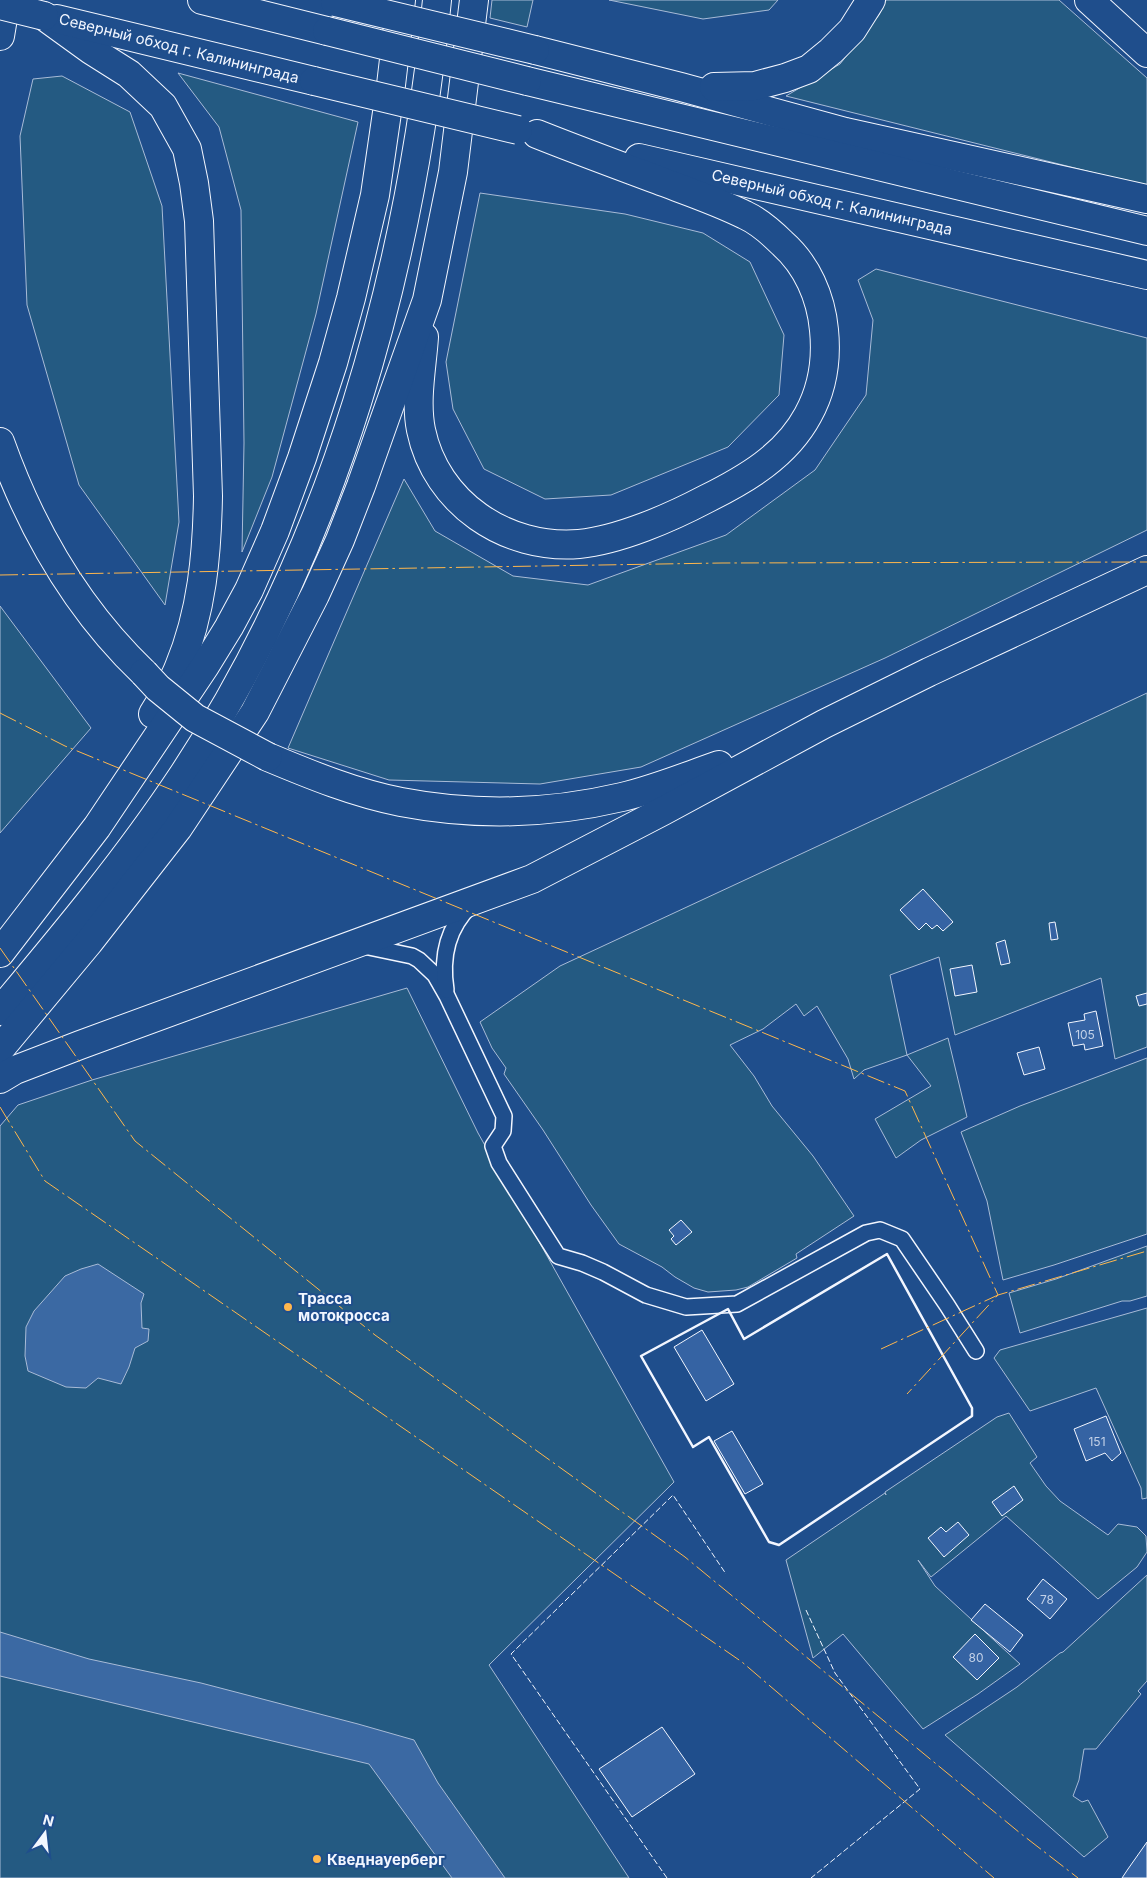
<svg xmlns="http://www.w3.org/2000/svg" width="1147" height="1878" font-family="Inter,sans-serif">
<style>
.green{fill:#245a82;stroke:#a8bbd7}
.water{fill:#3b69a3;stroke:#a8bbd7}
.building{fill:#3563a3;stroke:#f2f6ff}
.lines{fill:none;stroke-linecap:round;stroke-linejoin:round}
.street-casing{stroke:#f2f6ff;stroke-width:18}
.highway-casing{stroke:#f2f6ff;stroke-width:30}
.street{stroke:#1f4e8c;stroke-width:15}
.highway{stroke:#1f4e8c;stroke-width:28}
.highway-bridge-casing{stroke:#f2f6ff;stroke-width:30;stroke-linecap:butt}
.highway-bridge{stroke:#1f4e8c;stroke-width:28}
.fence{stroke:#f2f6ff;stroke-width:1;stroke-dasharray:6 2.5;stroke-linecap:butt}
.wall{stroke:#f2f6ff;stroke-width:2.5}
.power{stroke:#ffb74d;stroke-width:1;stroke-dasharray:18 4 2.5 4;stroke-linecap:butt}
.poi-dot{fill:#ffb74d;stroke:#1f4e8c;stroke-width:2}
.labels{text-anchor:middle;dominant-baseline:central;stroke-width:4;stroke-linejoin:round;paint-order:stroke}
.number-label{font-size:12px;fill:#c3d1e8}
.street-label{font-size:15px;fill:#f2f6ff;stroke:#1f4e8c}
.poi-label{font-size:15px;font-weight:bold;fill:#f2f6ff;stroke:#1f4e8c;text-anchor:start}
</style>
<rect width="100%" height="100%" fill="#1f4e8c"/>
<!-- green -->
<g class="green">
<polygon points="492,0 533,0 527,27 490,18"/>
<polygon points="609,0 778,0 769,10 703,19"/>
<polygon points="886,0 1059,0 1147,78 1147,186 786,96 840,64 879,15"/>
<polygon points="178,73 358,122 316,314 272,477 242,552 244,443 241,210 219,127"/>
<polygon points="62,76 130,112 162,206 179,522 165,605 79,485 27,305 20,136 33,79"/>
<polygon points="480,193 625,214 703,233 750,262 784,335 779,395 728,447 611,495 545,499 484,469 453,409 446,362"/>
<polygon points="876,269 1147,338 1147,530 885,658 641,767 540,784 389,780 288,748 404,479 435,531 513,576 588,585 726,535 815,470 866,395 873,320 858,280"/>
<polygon points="0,606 91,728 0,833"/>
<polygon points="1147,693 1147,1047 1115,1059 1101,978 955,1035 939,957 890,975 907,1055 948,1038 967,1117 921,1140 896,1158 875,1119 931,1086 907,1055 864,1070 854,1079 848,1059 817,1006 804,1016 796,1004 763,1029 730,1045 754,1076 772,1106 813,1156 854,1216 796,1254 797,1258 748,1287 736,1290 708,1292 694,1288 675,1277 662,1267 619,1244 591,1205 543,1130 504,1074 506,1068 492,1048 480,1022 560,966"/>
<polygon points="407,988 478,1133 674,1482 489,1665 629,1878 0,1878 0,1126 18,1105 92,1080"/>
<polygon points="1147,1058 1147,1234 1054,1265 1003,1280 987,1201 961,1132 1020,1106"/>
<polygon points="1147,1246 1147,1296 1130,1301 1122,1301 1020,1333 1009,1293 1056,1279"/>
<polygon points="1147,1308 1147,1498 1142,1499 1141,1488 1096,1388 1030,1411 994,1358 1000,1350"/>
<polygon points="1009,1413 1037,1457 1030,1463 1046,1486 1060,1501 1108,1535 1118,1524 1137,1527 1146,1536 1147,1552 1137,1567 1098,1599 1006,1516 931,1577 918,1560 935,1586 1020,1664 978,1694 923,1729 843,1634 813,1658 786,1560 885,1493 886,1495 885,1492 997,1417"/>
<polygon points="1147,1575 1147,1681 1138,1691 1141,1694 1096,1749 1084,1749 1079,1780 1073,1796 1082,1802 1088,1800 1108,1837 1084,1857 945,1735 1017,1687 1060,1653 1063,1652"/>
</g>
<!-- water -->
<g class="water">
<polygon points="98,1264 144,1294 141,1303 142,1328 149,1329 148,1341 135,1348 129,1367 121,1384 98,1378 86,1388 66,1387 28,1371 25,1356 26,1327 34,1311 65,1276 81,1269"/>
<polygon points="0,1632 89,1659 201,1683 358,1724 414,1740 438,1783 505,1878 452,1878 369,1764 0,1676"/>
</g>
<!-- building -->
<g class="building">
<polygon points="923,889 953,922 943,931 937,925 932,929 926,923 919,930 900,910"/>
<polygon points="1055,922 1058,939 1051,940 1049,923"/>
<polygon points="1005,940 1010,963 1001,965 996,943"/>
<polygon points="972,965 977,992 955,996 950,969"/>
<polygon points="1147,993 1147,1004 1139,1006 1136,996"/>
<polygon points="1096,1011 1103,1046 1085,1050 1084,1044 1073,1046 1068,1023 1085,1020 1084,1014"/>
<polygon points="1039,1047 1045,1069 1024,1075 1017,1053"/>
<polygon points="681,1220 692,1232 676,1245 671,1239 674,1236 669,1230"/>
<polygon points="702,1330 734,1384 706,1401 674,1347"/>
<polygon points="1106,1416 1121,1453 1112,1461 1105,1453 1086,1461 1074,1429"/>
<polygon points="732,1431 763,1484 745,1494 714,1441"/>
<polygon points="1014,1486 1023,1500 1002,1516 992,1502"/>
<polygon points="958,1522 969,1535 944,1557 928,1538 941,1527 946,1532"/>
<polygon points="1043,1579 1067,1599 1050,1619 1027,1599"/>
<polygon points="985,1604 1023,1635 1010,1652 971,1620"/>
<polygon points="975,1634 999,1658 977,1680 953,1657"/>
<polygon points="662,1727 695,1774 632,1817 599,1769"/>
<polygon points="1147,1842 1147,1878 1122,1878 1128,1869"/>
</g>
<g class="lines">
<!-- street casing -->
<g class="street-casing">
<g id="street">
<polyline points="364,946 412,956 419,960 435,975 447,996 504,1116 503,1131 493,1146 499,1163 558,1256 582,1263 603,1272 646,1295 686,1307 737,1304 866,1233 880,1230 902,1239 947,1305 976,1351"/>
<path d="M446,990C441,958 447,928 471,905"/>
</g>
</g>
<!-- highway casing -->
<g class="highway-casing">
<g id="highway">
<polyline points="202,0 327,31"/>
<polyline points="1089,0 1147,53"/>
<path d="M44,16L91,50L129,74L163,106L187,149L194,183L199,221L208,496C207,554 202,612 179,667C173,683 162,699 153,714"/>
<polyline points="57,19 314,81"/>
<polyline points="0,36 6,0"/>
<polyline points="535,50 681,87 845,132 1147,199"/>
<polyline points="527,81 1147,231"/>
<polyline points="714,87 755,86 785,78 809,69 831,51 852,30 871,0"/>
<polyline points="639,158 1147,275"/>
<path d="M424,337C422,367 415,400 421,430C436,503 506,550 579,544C619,540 670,518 706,499C746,479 786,456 808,415C823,388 827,360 824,330C821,297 807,265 782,243C772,233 758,221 745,215C717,201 687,191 658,180C618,165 577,150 537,134"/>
<path d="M0,442C31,529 77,609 144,673"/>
<path d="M268,757C311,775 355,793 401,802C474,816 550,814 622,797C656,789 687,776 719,765"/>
<polyline points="0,953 97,827 205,666 229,627 249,590 275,531 302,458 333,363 351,298 375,195 391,85 401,0"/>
<path d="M0,1011C64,935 128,858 183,775C335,545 410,271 437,0"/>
<polyline points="0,1049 89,942 178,828 255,712 315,595 340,540 361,486 427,300 453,172 474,0"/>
<polyline points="0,1079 15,1070 80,1045 532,879 663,811 824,724 929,672 1147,570"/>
</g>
</g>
<!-- street -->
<use href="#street" class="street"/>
<!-- highway -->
<use href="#highway" class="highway"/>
<!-- highway-bridge casing -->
<g class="highway-bridge-casing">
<g id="highway-bridge">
<polyline points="335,2 535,50"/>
<polyline points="0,5 44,16"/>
<polyline points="327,31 527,81"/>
<polyline points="314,81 518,130"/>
<polyline points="144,673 158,688 195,718 268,757"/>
</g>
</g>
<!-- highway-bridge -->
<use href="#highway-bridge" class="highway-bridge"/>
<!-- fence -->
<g class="fence">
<polyline points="806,1610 835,1673 920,1789 811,1878"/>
<polyline points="667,1878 511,1654 673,1495 726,1574"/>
</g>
<!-- wall -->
<polygon class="wall" points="887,1254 972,1408 972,1416 779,1545 769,1542 709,1437 693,1447 641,1356 728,1309 744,1339"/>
<!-- power -->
<g class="power">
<polyline points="0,575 721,563 1147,562"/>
<polyline points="0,713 65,746 905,1091 998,1295 1147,1251"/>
<polyline points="0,948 135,1141 375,1335 685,1557 1020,1833 1078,1878"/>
<polyline points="0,1107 45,1181 742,1662 994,1878"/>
<polyline points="881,1349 998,1295 907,1394"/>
</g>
</g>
<!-- markers -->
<g class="poi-dot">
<circle cx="288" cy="1307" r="5"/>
<circle cx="317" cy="1859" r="5"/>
</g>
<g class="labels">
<!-- number labels -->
<g class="number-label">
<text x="1085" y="1034">105</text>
<text x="1097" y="1441">151</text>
<text x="1047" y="1599">78</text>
<text x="976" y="1657">80</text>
</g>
<!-- street labels -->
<g class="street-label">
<text transform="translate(179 48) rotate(14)">Северный обход г. Калининграда</text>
<text transform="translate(832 202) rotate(13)">Северный обход г. Калининграда</text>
</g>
<!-- poi labels -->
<g class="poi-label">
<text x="298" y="1298">Трасса<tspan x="298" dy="17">мотокросса</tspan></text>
<text x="327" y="1859">Кведнауерберг</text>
</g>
</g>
<!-- north arrow -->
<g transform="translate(45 1833) rotate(15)" stroke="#1f4e8c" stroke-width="4" paint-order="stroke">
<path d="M0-4L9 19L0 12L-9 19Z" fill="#f2f6ff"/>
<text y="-8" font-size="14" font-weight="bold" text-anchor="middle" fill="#f2f6ff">N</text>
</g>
</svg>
